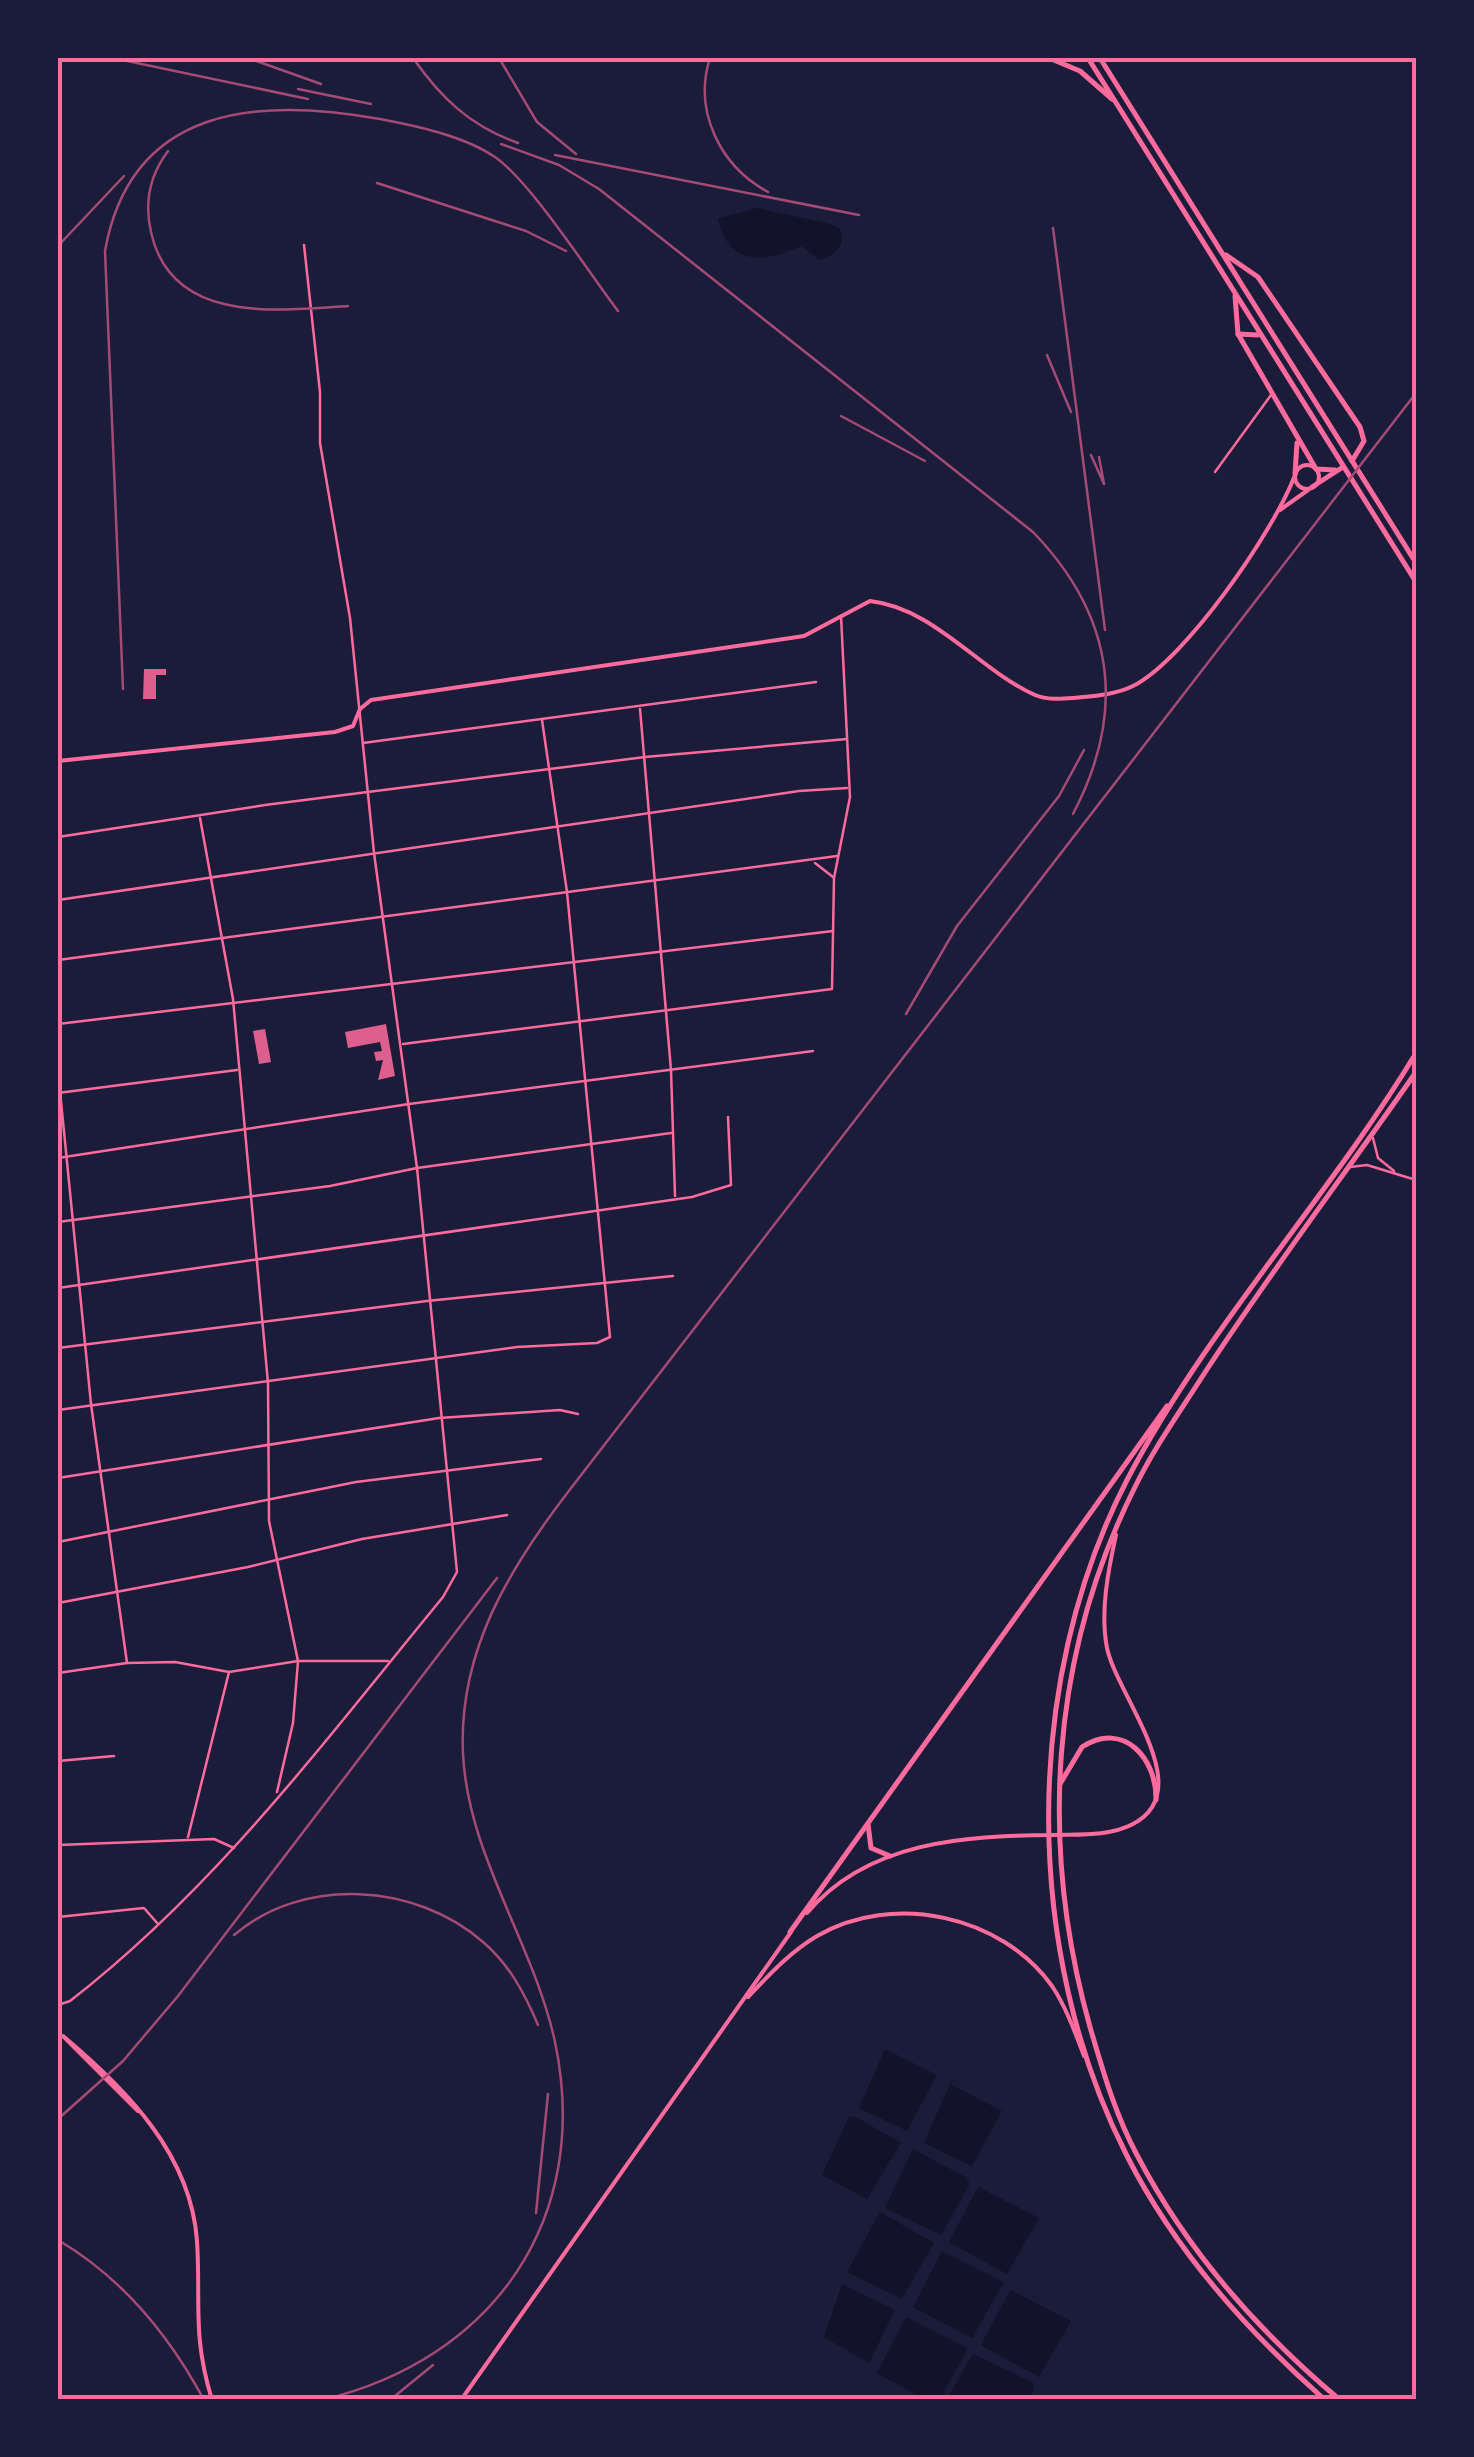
<svg xmlns="http://www.w3.org/2000/svg" width="1474" height="2457" font-family="Rubik,sans-serif">
<style>
.water{fill:#12122b}
.building{fill:#dd5f8e}
.lines{fill:none;stroke-linecap:round;stroke-linejoin:round}
.minor{stroke:#ff6b9d;stroke-width:2.5}
.tertiary{stroke:#ff6b9d;stroke-width:4}
.secondary{stroke:#ff6b9d;stroke-width:4}
.trunk{stroke:#ff6b9d;stroke-width:5}
.rail{stroke:#a44b75;stroke-width:2.5}
.neatline{fill:none;stroke:#ff6b9d;stroke-width:4}
</style>
<rect width="100%" height="100%" fill="#1b1b3a"/>
<!-- water -->
<g class="water">
<path d="M756,208L831,224L840,229C848,245 833,257 819,260L801,246C765,262 730,268 718,219Z"/>
<polygon points="885,2049 937,2075 907,2131 859,2108"/>
<polygon points="950,2084 1002,2111 972,2166 924,2143"/>
<polygon points="854,2116 901,2143 867,2199 822,2175 849,2117"/>
<polygon points="913,2149 965,2177 970,2184 941,2235 885,2208"/>
<polygon points="978,2187 1039,2218 1007,2274 949,2242"/>
<polygon points="880,2212 934,2243 902,2299 847,2272"/>
<polygon points="942,2251 1004,2282 972,2338 913,2307"/>
<polygon points="842,2284 895,2310 869,2363 824,2337"/>
<polygon points="1010,2290 1071,2321 1039,2377 981,2345"/>
<polygon points="906,2317 968,2348 940,2399 923,2399 877,2373"/>
<polygon points="973,2354 1032,2382 1034,2390 1029,2399 947,2399"/>
</g>
<!-- building -->
<g class="building">
<polygon points="144,669 166,669 166,675 156,675 156,699 143,699"/>
<polygon points="386,1024 395,1076 378,1080 383,1060 376,1061 374,1052 382,1051 380,1042 348,1048 345,1032"/>
<polygon points="265,1029 271,1062 259,1064 253,1031"/>
</g>
<g class="lines">
<!-- minor -->
<g class="minor">
<polyline points="1215,472 1271,395"/>
<polyline points="640,709 671,1070 675,1196"/>
<polyline points="363,743 816,682"/>
<polyline points="200,818 233,999 268,1383 269,1521 298,1661 293,1723 277,1792"/>
<polyline points="58,837 265,805 645,757 847,739"/>
<polyline points="815,863 833,877"/>
<polyline points="58,900 799,791 847,788"/>
<polyline points="58,960 837,856"/>
<polyline points="58,1024 833,931"/>
<polyline points="403,1044 832,989 834,878 850,797 841,616"/>
<polyline points="58,1071 91,1404 127,1663"/>
<polyline points="58,1093 237,1070"/>
<polyline points="1373,1138 1378,1158 1394,1171"/>
<polyline points="58,1158 409,1104 813,1051"/>
<polyline points="1350,1167 1367,1165 1416,1180"/>
<polyline points="58,1222 330,1186 417,1168 671,1133"/>
<polyline points="58,1288 692,1197 731,1185 728,1117"/>
<polyline points="58,1348 427,1301 673,1276"/>
<polyline points="58,1410 517,1347 597,1343 610,1337 567,892 542,720"/>
<polyline points="58,1478 439,1418 560,1410 578,1414"/>
<polyline points="58,1542 356,1482 541,1459"/>
<polyline points="58,1603 248,1567 362,1539 507,1515"/>
<polyline points="58,1673 127,1663 175,1662 229,1672 298,1661 388,1661"/>
<polyline points="58,1761 114,1756"/>
<polyline points="188,1837 229,1672"/>
<polyline points="58,1845 214,1839 234,1848"/>
<polyline points="58,1917 144,1908 158,1924"/>
<path d="M58,2005L70,2001C216,1888 327,1738 443,1597L457,1572L417,1168L374,853L350,618L320,443V392L304,245"/>
</g>
<!-- tertiary -->
<g class="tertiary">
<circle cx="1307" cy="477" r="12"/>
<polyline points="1280,510 1308,490"/>
<path d="M58,761L335,732L353,726L360,709L371,700L804,636L870,601C934,608 979,670 1035,695C1047,700 1061,699 1073,698C1093,696 1115,695 1133,686C1186,659 1274,531 1295,475"/>
<path d="M138,2111L63,2036C126,2089 191,2154 197,2241C201,2304 192,2334 212,2400"/>
</g>
<!-- secondary -->
<g class="secondary">
<path d="M807,1913C868,1841 964,1836 1051,1835C1078,1834 1108,1837 1133,1824C1199,1790 1117,1696 1107,1648C1100,1612 1108,1571 1116,1535"/>
<path d="M748,1997C769,1975 790,1952 817,1936C893,1892 1001,1915 1052,1986C1066,2007 1075,2032 1084,2056"/>
<polyline points="461,2400 791,1932"/>
</g>
<!-- trunk -->
<g class="trunk">
<polyline points="1049,58 1080,71 1112,99"/>
<polyline points="1088,58 1416,582"/>
<polyline points="1100,58 1416,563"/>
<polyline points="1226,255 1258,277 1360,427 1364,441 1352,461"/>
<polyline points="1235,296 1238,334 1316,469 1335,470"/>
<polyline points="1238,334 1258,335"/>
<polyline points="1295,474 1297,443"/>
<polyline points="1312,487 1343,467"/>
<path d="M1060,1784L1082,1747C1124,1720 1157,1759 1156,1800"/>
<polyline points="868,1824 871,1848 890,1856"/>
<polyline points="790,1932 1167,1406"/>
<path d="M1325,2400C1247,2331 1174,2249 1127,2156C1023,1952 1022,1683 1127,1480C1207,1327 1327,1200 1416,1053"/>
<path d="M1340,2400C1259,2332 1186,2249 1137,2155C1115,2114 1103,2071 1090,2027C1039,1846 1050,1656 1135,1487C1154,1448 1179,1413 1202,1377C1270,1272 1346,1173 1416,1072"/>
</g>
<!-- rail -->
<g class="rail">
<polyline points="113,58 308,99"/>
<polyline points="248,58 321,84"/>
<path d="M413,58C441,98 470,126 518,143"/>
<polyline points="499,58 537,122 576,154"/>
<path d="M710,58C693,111 720,166 768,192"/>
<polyline points="298,89 371,104"/>
<path d="M501,144L559,165L599,189L1033,532C1115,617 1127,711 1073,814"/>
<path d="M168,151C150,175 144,202 151,232C171,324 276,311 348,306"/>
<polyline points="555,155 859,215"/>
<polyline points="377,183 526,231 566,251"/>
<polyline points="1053,228 1105,630"/>
<polyline points="58,246 124,176"/>
<polyline points="1047,355 1071,412"/>
<polyline points="841,416 925,461"/>
<polyline points="1091,455 1104,484 1099,457"/>
<path d="M123,689L105,251C131,105 259,97 380,119C417,126 464,136 495,157C531,182 589,273 618,311"/>
<polyline points="906,1014 957,926 1059,796 1084,750"/>
<path d="M234,1935C303,1876 416,1883 483,1942C509,1964 525,1994 538,2025"/>
<polyline points="58,2119 123,2061 178,1996 497,1578"/>
<polyline points="536,2213 548,2094"/>
<path d="M58,2240C121,2277 169,2335 204,2400"/>
<path d="M322,2400C494,2359 592,2218 555,2042C534,1944 468,1856 463,1754C458,1652 509,1569 568,1492L1416,393"/>
<polyline points="390,2400 433,2365"/>
</g>
</g>
<!-- border -->
<rect width="1474" height="2457" fill="none" stroke="#1b1b3a" stroke-width="120"/>
<rect x="60" y="60" width="1354" height="2337" class="neatline"/>
</svg>
